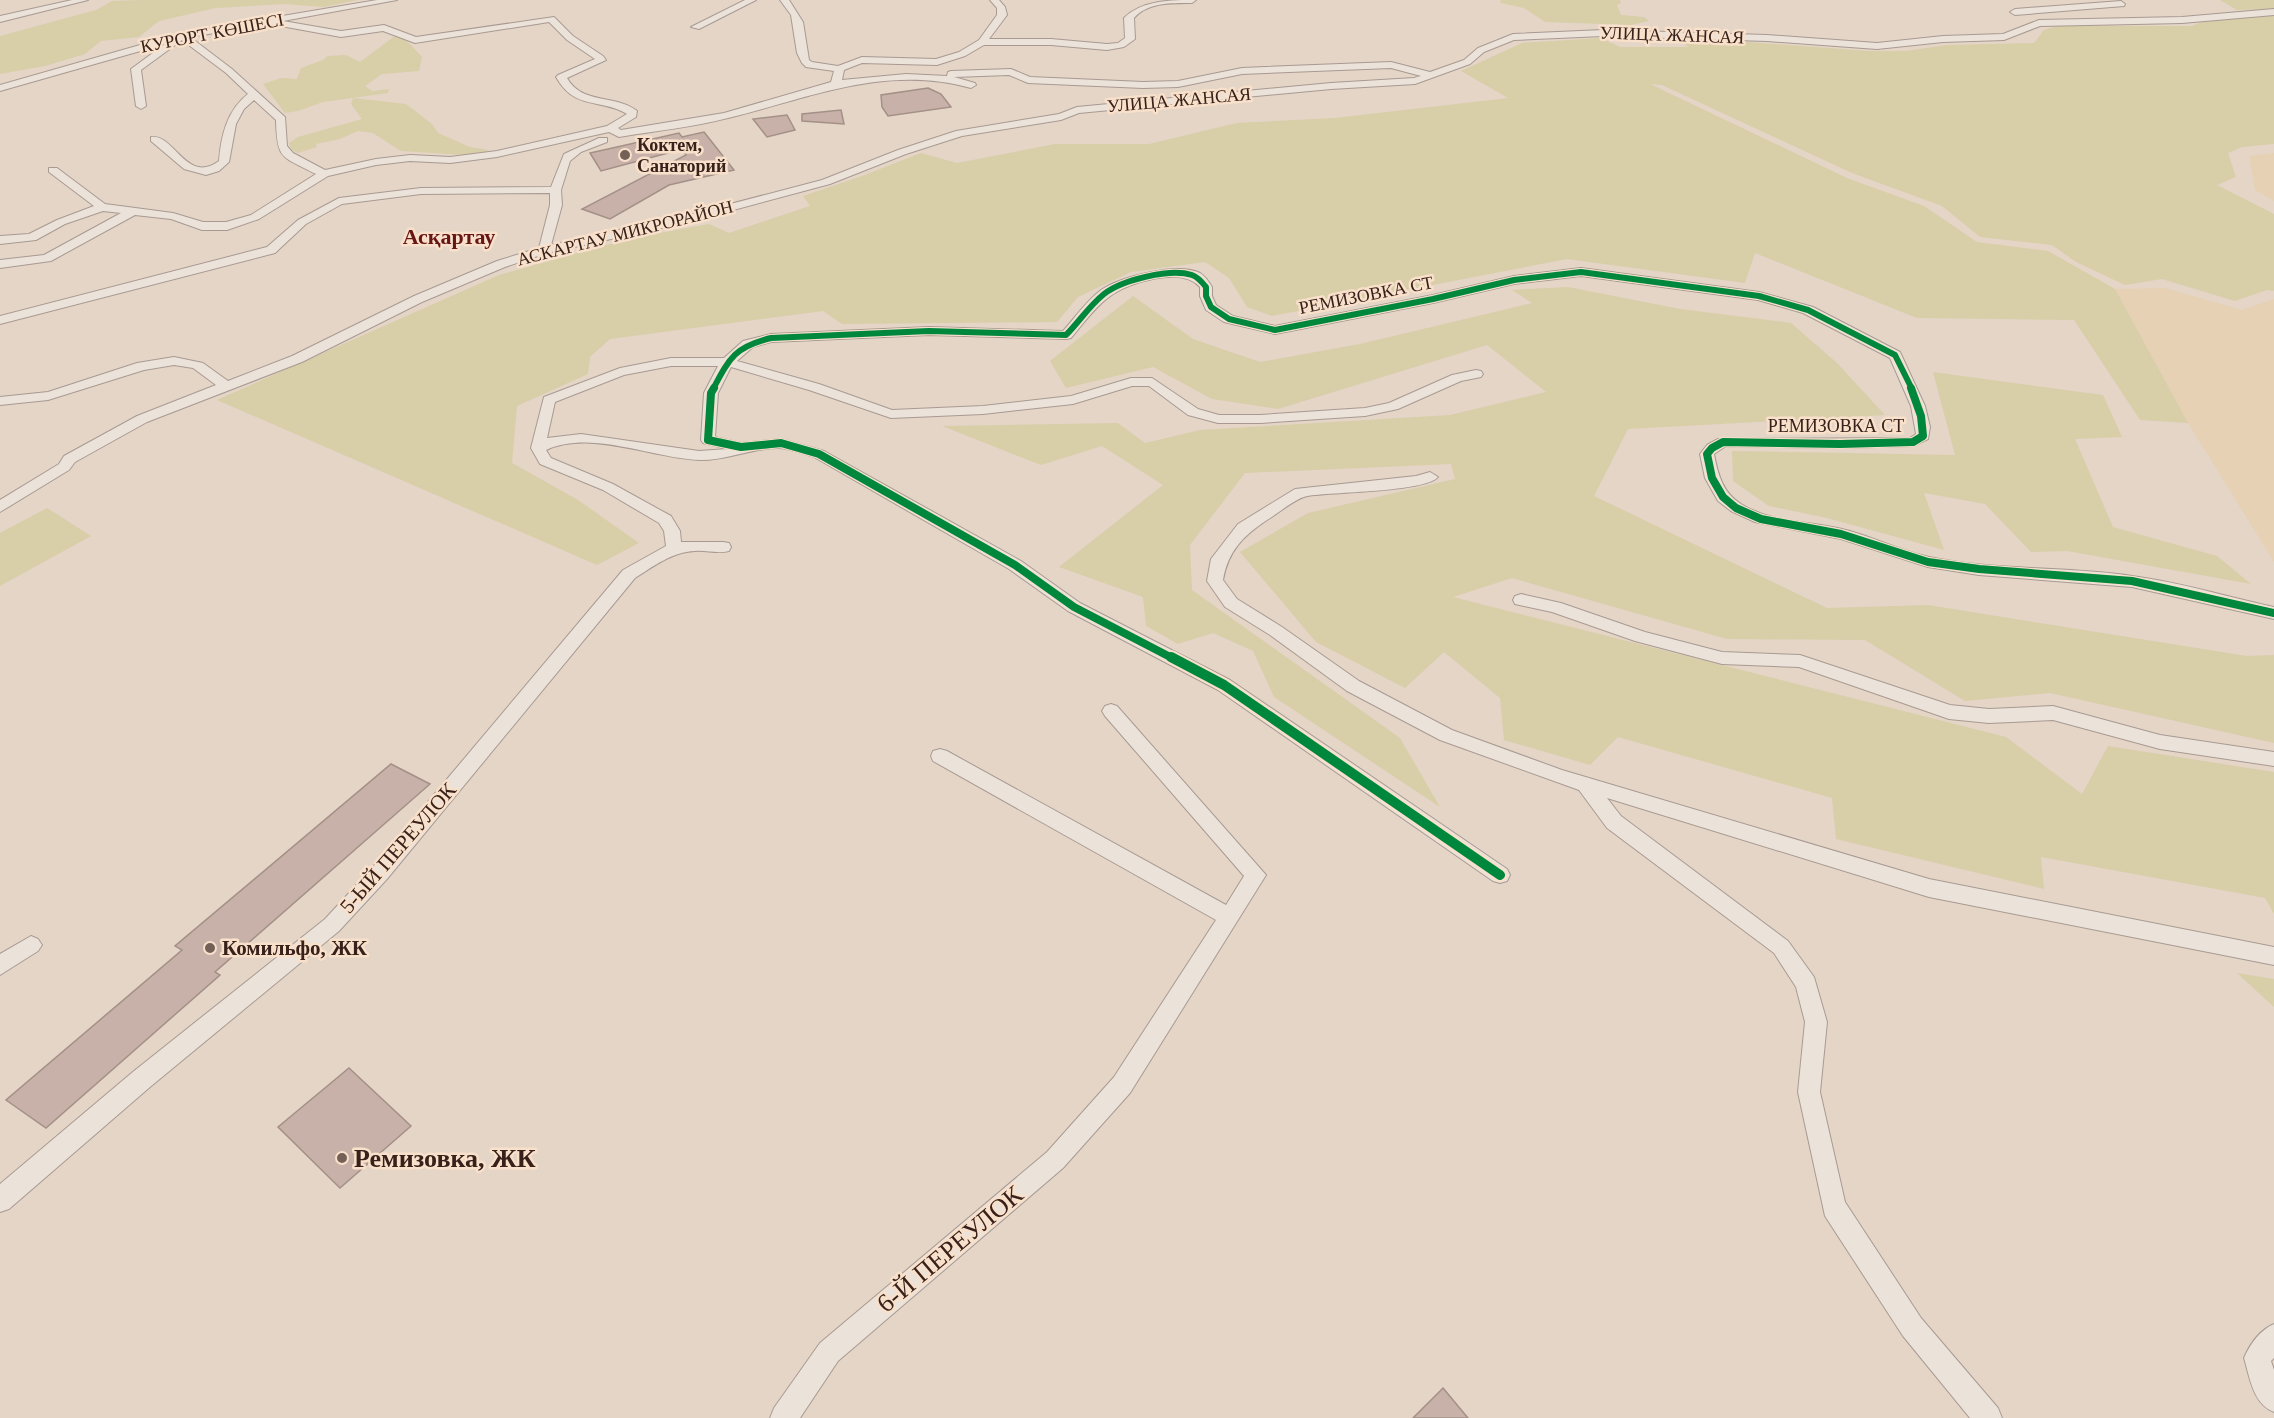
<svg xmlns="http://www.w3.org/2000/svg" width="2274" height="1418" font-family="'Times New Roman',serif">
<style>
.farmland{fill:#e6d1b5}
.green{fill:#d8cea8}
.building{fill:#c8b1a8;stroke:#a49087;stroke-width:1.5}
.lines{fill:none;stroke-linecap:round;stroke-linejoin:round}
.street-casing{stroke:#a89a91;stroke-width:2}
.street{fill:#ebe2da;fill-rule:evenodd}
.cycleway-far2-casing{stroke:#f8e0ca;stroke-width:8}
.cycleway-far1-casing{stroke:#f8e0ca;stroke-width:10}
.cycleway-casing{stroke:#f8e0ca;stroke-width:14}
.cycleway-far2{stroke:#00873e;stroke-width:6}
.cycleway-far1{stroke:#00873e;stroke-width:8}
.cycleway{stroke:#00873e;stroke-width:10}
.poi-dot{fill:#746057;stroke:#f8e0ca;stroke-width:2}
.labels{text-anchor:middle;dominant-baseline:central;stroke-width:5;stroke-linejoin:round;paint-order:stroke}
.far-street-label{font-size:18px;fill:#37211a;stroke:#f8e0ca}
.far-poi-label{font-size:18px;font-weight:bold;fill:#37211a;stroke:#f8e0ca;text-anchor:start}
.street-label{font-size:21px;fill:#37211a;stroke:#f8e0ca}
.poi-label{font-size:21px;font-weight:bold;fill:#37211a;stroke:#f8e0ca;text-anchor:start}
.far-district-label{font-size:22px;font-weight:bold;fill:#671617;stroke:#f8e0ca}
.near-poi-label{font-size:26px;font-weight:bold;fill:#37211a;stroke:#f8e0ca;text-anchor:start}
.near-street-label{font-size:26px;fill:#37211a;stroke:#f8e0ca}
</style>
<rect width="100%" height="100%" fill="#e4d5c7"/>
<!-- farmland -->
<g class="farmland">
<polygon points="2274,153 2274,201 2255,190 2249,156"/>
<polygon points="2165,288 2242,310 2274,299 2274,562 2188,423 2115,289"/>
</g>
<!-- green -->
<g class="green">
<polygon points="142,0 358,0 323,7 285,4 216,8 159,21 139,37 101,41 85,54 45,66 0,74 0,36 96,10 112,1"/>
<polygon points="1500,0 1620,0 1621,3 1617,5 1621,15 1644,17 1649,21 1631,25 1545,22 1524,8 1501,3"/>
<polygon points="2220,0 2274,0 2274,9 2237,10"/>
<polygon points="2274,15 2274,144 2242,147 2228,153 2236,177 2217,185 2274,214 2274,291 2267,290 2235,301 2162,279 2125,285 2076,262 2052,245 1980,237 1942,206 1852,173 1662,85 1650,84 1847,178 1924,206 1977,242 2048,251 2115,289 2188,423 2140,420 2074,320 1917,318 1755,253 1745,283 1567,259 1272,316 1247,307 1229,278 1205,262 1131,272 1078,297 1057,322 842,324 823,311 610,339 590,357 588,374 517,406 512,463 578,500 639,543 597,565 217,400 499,275 632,238 709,224 729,233 810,206 803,196 862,176 921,153 957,163 1055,144 1149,144 1237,123 1335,118 1508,98 1461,71 1522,43 1601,38 1620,47 1689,47 1677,39 1694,38 1869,51 1906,51 1947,45 2034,43 2044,30 2057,26 2192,26 2209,19"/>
<polygon points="395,36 402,36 422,57 419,71 382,74 365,86 372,91 389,89 388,93 323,102 298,111 285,113 263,84 281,78 297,79 301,68 323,60 328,56 346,55 360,62"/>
<polygon points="353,98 406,104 432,124 438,133 470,147 489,150 479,154 466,155 401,151 373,133 358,131 340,139 316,144 317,147 298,153 291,149 289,143 298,137 362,119 351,104"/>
<polygon points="1568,287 1680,309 1791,323 1837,363 1885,415 1628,429 1594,496 1827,608 1928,605 2247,656 2274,655 2274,743 2050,693 1965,701 1865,640 1727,639 1512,578 1453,597 2006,737 2082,794 2108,746 2274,772 2274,914 2265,898 2041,857 2044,889 1836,839 1832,798 1618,737 1590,765 1504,740 1500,698 1444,652 1405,688 1316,642 1240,552 1308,513 1455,479 1451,464 1245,473 1190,545 1192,590 1400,738 1440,807 1274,697 1253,651 1213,633 1178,644 1146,626 1143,597 1059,567 1163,485 1102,446 1041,465 942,426 1118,423 1145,443 1200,430 1450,415 1546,392 1487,345 1278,409 1212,399 1153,367 1066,388 1050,361 1133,296 1193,339 1260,362 1360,344 1532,303 1512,290"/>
<polygon points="1933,372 2103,395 2122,437 2075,439 2113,527 2217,556 2251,584 2067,551 2031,552 1985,504 1924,493 1944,550 1827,518 1769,506 1733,481 1732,451 1955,455"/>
<polygon points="47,508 91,536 0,586 0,533"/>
<polygon points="2237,973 2274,979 2274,1007"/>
</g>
<!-- building -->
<g class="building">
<polygon points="928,88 941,94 951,107 888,116 882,107 881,95"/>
<polygon points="841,110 844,124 802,121 802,114"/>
<polygon points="787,115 795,130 767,137 753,119"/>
<polygon points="704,132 734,170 669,185 610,219 582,209 686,155 683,149 601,171 590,153 679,133 682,137"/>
<polygon points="391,764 430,784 215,972 220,975 46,1128 6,1100 182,950 175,946"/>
<polygon points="349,1068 411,1126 340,1188 278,1127"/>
<polygon points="1443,1388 1468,1418 1413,1418"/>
</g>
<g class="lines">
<!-- street casing -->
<g class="street-casing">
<g id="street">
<polygon points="72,0 88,0 0,22 0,16"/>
<path d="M377,0H397L283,21L341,31L384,25L416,37L554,17L573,36L603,56L606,60L567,78C582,105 616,94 637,111L636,117L618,128L621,130L724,113L831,82L834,71L806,67L802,63L797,53L791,15L780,0H789L803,22L809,60L812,62L838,66L862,57L936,59L959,52L979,40L997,15V8L990,0H999L1005,7L1007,15L989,39H1051L1107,44L1118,43L1125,38L1124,18C1142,0 1171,0 1196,0L1192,3C1172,3 1148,2 1134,18L1135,39L1124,47L1107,50L1051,45H984L965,56L937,65L862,63L844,70L842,80L906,74L947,76L948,72L951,71L1011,69L1030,77L1143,82L1178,81L1242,68L1391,62L1430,72L1464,60L1478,48L1513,34L1603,30L1767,35L1877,43L1943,36L2003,34L2039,20L2182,17L2274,9V15L2182,23L2040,26L2004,40L1943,42L1877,49L1767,41L1603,36L1514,40L1484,52L1470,64L1415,84L1331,89L1079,113L1061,120L962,136L906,154L830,184L689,222L547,253L505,267L422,302L302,362L147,422L75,462L69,470L0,512V500L59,464L64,456L137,416L216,385L193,368L174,365L144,370L48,400L0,405V397L48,392L137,363L174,357L203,363L228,381L292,356L414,296L497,261L539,248L550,205V193L421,194L342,204L306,224L275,253L0,324V316L267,247L298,220L339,198L421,188L551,187L564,154L599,138H607V142L581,152L570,161L561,190L562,205L551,245L688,215L822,180L898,150L956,131L1059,114L1077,107L1331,83L1414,78L1421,76L1391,68L1242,74L1178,87L1143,88L1028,83L1009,75L954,77L975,83L976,85L971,88C885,64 810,98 728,118C693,127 655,131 619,137L609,132L497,157L450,163L410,161L376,165L328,176L259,219L227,230H202L171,219L135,215L51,261L0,268V260L44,255L121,213L103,211L65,224L36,240L0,244V236L29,234L57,220L94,206L49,172V168H57L105,204L173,213L203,222H226L251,215L316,174C282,156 277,161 276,120L254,100L244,109L236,124L229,162L219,171L206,175L184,169L151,141V137C175,134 186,185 219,161C221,136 227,110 248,94L226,73L182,40L141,70L146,106L141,109L136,106L131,69L165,44L0,91V85L182,33ZM549,22L567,40L595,59L558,75L556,77C575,111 601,98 627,114L607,126L497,151L450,157L410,155L376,159L325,170L293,153L287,146L285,117L232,69L190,37L270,24L341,37L383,31L415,43Z"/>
<polygon points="745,0 756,0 699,29 691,27"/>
<polygon points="2121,1 2125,4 2124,6 2015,15 2010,12 2015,9"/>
<path d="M1581,268L1759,292L1813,307L1900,352L1925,406L1930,427L1928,439L1913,446L1840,448L1726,446L1714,454C1718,475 1723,493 1741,504C1771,523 1809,521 1842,529C1872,536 1899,551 1929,557C1996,571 2065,566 2132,576C2180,582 2227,597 2274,607V619L2132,587L1979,575L1928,567L1841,539L1755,522L1731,511L1718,501L1705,478L1700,454L1707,445L1718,439L1910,438L1916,434L1911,406L1890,358L1803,313L1758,300L1581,276L1514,284L1433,303L1275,334L1224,322L1206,310L1200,296V287C1182,266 1128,282 1109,297C1094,308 1083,324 1071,338L1066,339L929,335L771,342L753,347L737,361L819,384L892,410L983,406L1071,396L1131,378H1152L1198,409L1219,415H1260L1365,408L1389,403L1452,375L1476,370L1481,371L1483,374L1481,377L1461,381L1398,409L1365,416L1260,423H1218L1188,415L1149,386H1132L1073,404L983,414L891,418L809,390L731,367L718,393L715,437L741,443L781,439L824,451L1021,561L1080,603L1230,680L1507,869L1510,875L1507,881L1500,883L1493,881L1218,690L1068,611L1009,569L814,457C803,454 789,448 778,448C751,448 729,460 701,460C653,459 592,429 546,450L551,458L613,484L671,516L680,531L681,542H723L729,543L731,547L729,551C718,554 706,550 695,551C672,552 654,566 635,578L387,879L339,931L150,1087L9,1209L0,1212V1184L134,1071L325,919L373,867L623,570L666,546L664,531L659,523L603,490L540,464L531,448L544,397L620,368L671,358H724L743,341L771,334L929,327L1063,331C1075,318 1086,301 1101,290C1120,277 1178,262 1200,273C1205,276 1209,282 1212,287V296L1216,305L1233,316L1275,326L1433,295L1514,276ZM671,366H718L704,393L701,440L703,443L728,449L699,451L581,434L547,438L555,402L624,375Z"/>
<path d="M1430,472L1438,477C1426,492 1330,492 1307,496C1294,499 1279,513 1267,520C1243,536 1228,551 1223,580L1237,599L1282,627L1359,681L1452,730L1562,770L1929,879L2274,947V965L1929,897L1607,798L1621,816L1788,941L1814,977L1827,1022L1820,1092L1845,1202L1921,1318L1998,1408L2002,1418H1970L1903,1336L1825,1216L1798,1092L1805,1022L1796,987L1774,953L1607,828L1579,790L1440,740L1347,691L1270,635L1225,607L1207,581L1211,559L1238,524L1295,489L1416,476Z"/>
<polygon points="1521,594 1561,603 1645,632 1722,652 1800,655 1950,705 1989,709 2053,706 2160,735 2274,752 2274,766 2160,749 2053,720 1989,723 1949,719 1799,667 1722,664 1635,641 1552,612 1515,604 1513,600 1515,596"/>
<polygon points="1111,704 1117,706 1266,875 1130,1093 1063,1168 838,1361 800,1418 770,1418 774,1408 820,1343 1047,1152 1114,1077 1216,920 933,761 931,756 933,751 940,749 947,751 1226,905 1244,876 1105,716 1102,711 1105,706"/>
<polygon points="31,936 38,939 42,945 38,951 0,975 0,954"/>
<path d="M2274,1324V1358L2271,1361L2274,1370V1412C2253,1404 2250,1378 2244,1358C2250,1344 2260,1330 2274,1324Z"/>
</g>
</g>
<!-- street -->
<use href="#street" class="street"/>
<!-- cycleway-far2 casing -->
<g class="cycleway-far2-casing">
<path id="cycleway-far2" d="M713,389C730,357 735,347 771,338L929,331L1066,335C1079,322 1089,306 1104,294C1122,280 1170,268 1192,275C1198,277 1202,282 1206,287V296L1211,307L1229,319L1275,330L1433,299L1514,280L1581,272L1759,296L1808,310L1895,355L1912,389"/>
</g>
<!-- cycleway-far1 casing -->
<g class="cycleway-far1-casing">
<g id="cycleway-far1">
<polyline points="714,388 711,393 708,440 741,447 781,443 819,454 1015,565 1074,607 1174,659"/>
<polyline points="1911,388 1921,416 1923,436 1913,442 1840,444 1723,442 1712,448 1707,454 1712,478 1723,497 1736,508 1761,519 1841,534 1928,562 1979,569 2132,581 2274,613"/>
</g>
</g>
<!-- cycleway casing -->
<g class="cycleway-casing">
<polyline id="cycleway" points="1171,657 1224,685 1500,875"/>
</g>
<!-- cycleway-far2 -->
<use href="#cycleway-far2" class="cycleway-far2"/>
<!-- cycleway-far1 -->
<use href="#cycleway-far1" class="cycleway-far1"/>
<!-- cycleway -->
<use href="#cycleway" class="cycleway"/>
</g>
<!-- markers -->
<g class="poi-dot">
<circle cx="625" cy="155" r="6"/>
<circle cx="210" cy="948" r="6"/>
<circle cx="342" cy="1158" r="6"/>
</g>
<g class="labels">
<!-- far-street labels -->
<g class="far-street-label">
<text transform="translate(212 33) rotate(-11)">КУРОРТ КӨШЕСІ</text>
<text transform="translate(1672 35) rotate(2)">УЛИЦА ЖАНСАЯ</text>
<text transform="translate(1179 100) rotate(-5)">УЛИЦА ЖАНСАЯ</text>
<text transform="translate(625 233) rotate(-14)">АСКАРТАУ МИКРОРАЙОН</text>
<text transform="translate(1366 295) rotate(-11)">РЕМИЗОВКА СТ</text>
<text x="1836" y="426">РЕМИЗОВКА СТ</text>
</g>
<!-- far-poi labels -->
<g class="far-poi-label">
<text x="637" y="145">Коктем,<tspan x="637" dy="21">Санаторий</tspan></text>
</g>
<!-- street labels -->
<g class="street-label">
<text transform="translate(398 848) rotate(-49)">5-ЫЙ ПЕРЕУЛОК</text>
</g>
<!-- poi labels -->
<g class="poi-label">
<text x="222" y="948">Комильфо, ЖК</text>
</g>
<!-- far-district labels -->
<g class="far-district-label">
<text x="449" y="236">Асқартау</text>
</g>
<!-- near-poi labels -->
<g class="near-poi-label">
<text x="354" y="1158">Ремизовка, ЖК</text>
</g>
<!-- near-street labels -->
<g class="near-street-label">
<text transform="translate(950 1249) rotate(-40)">6-Й ПЕРЕУЛОК</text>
</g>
</g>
</svg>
